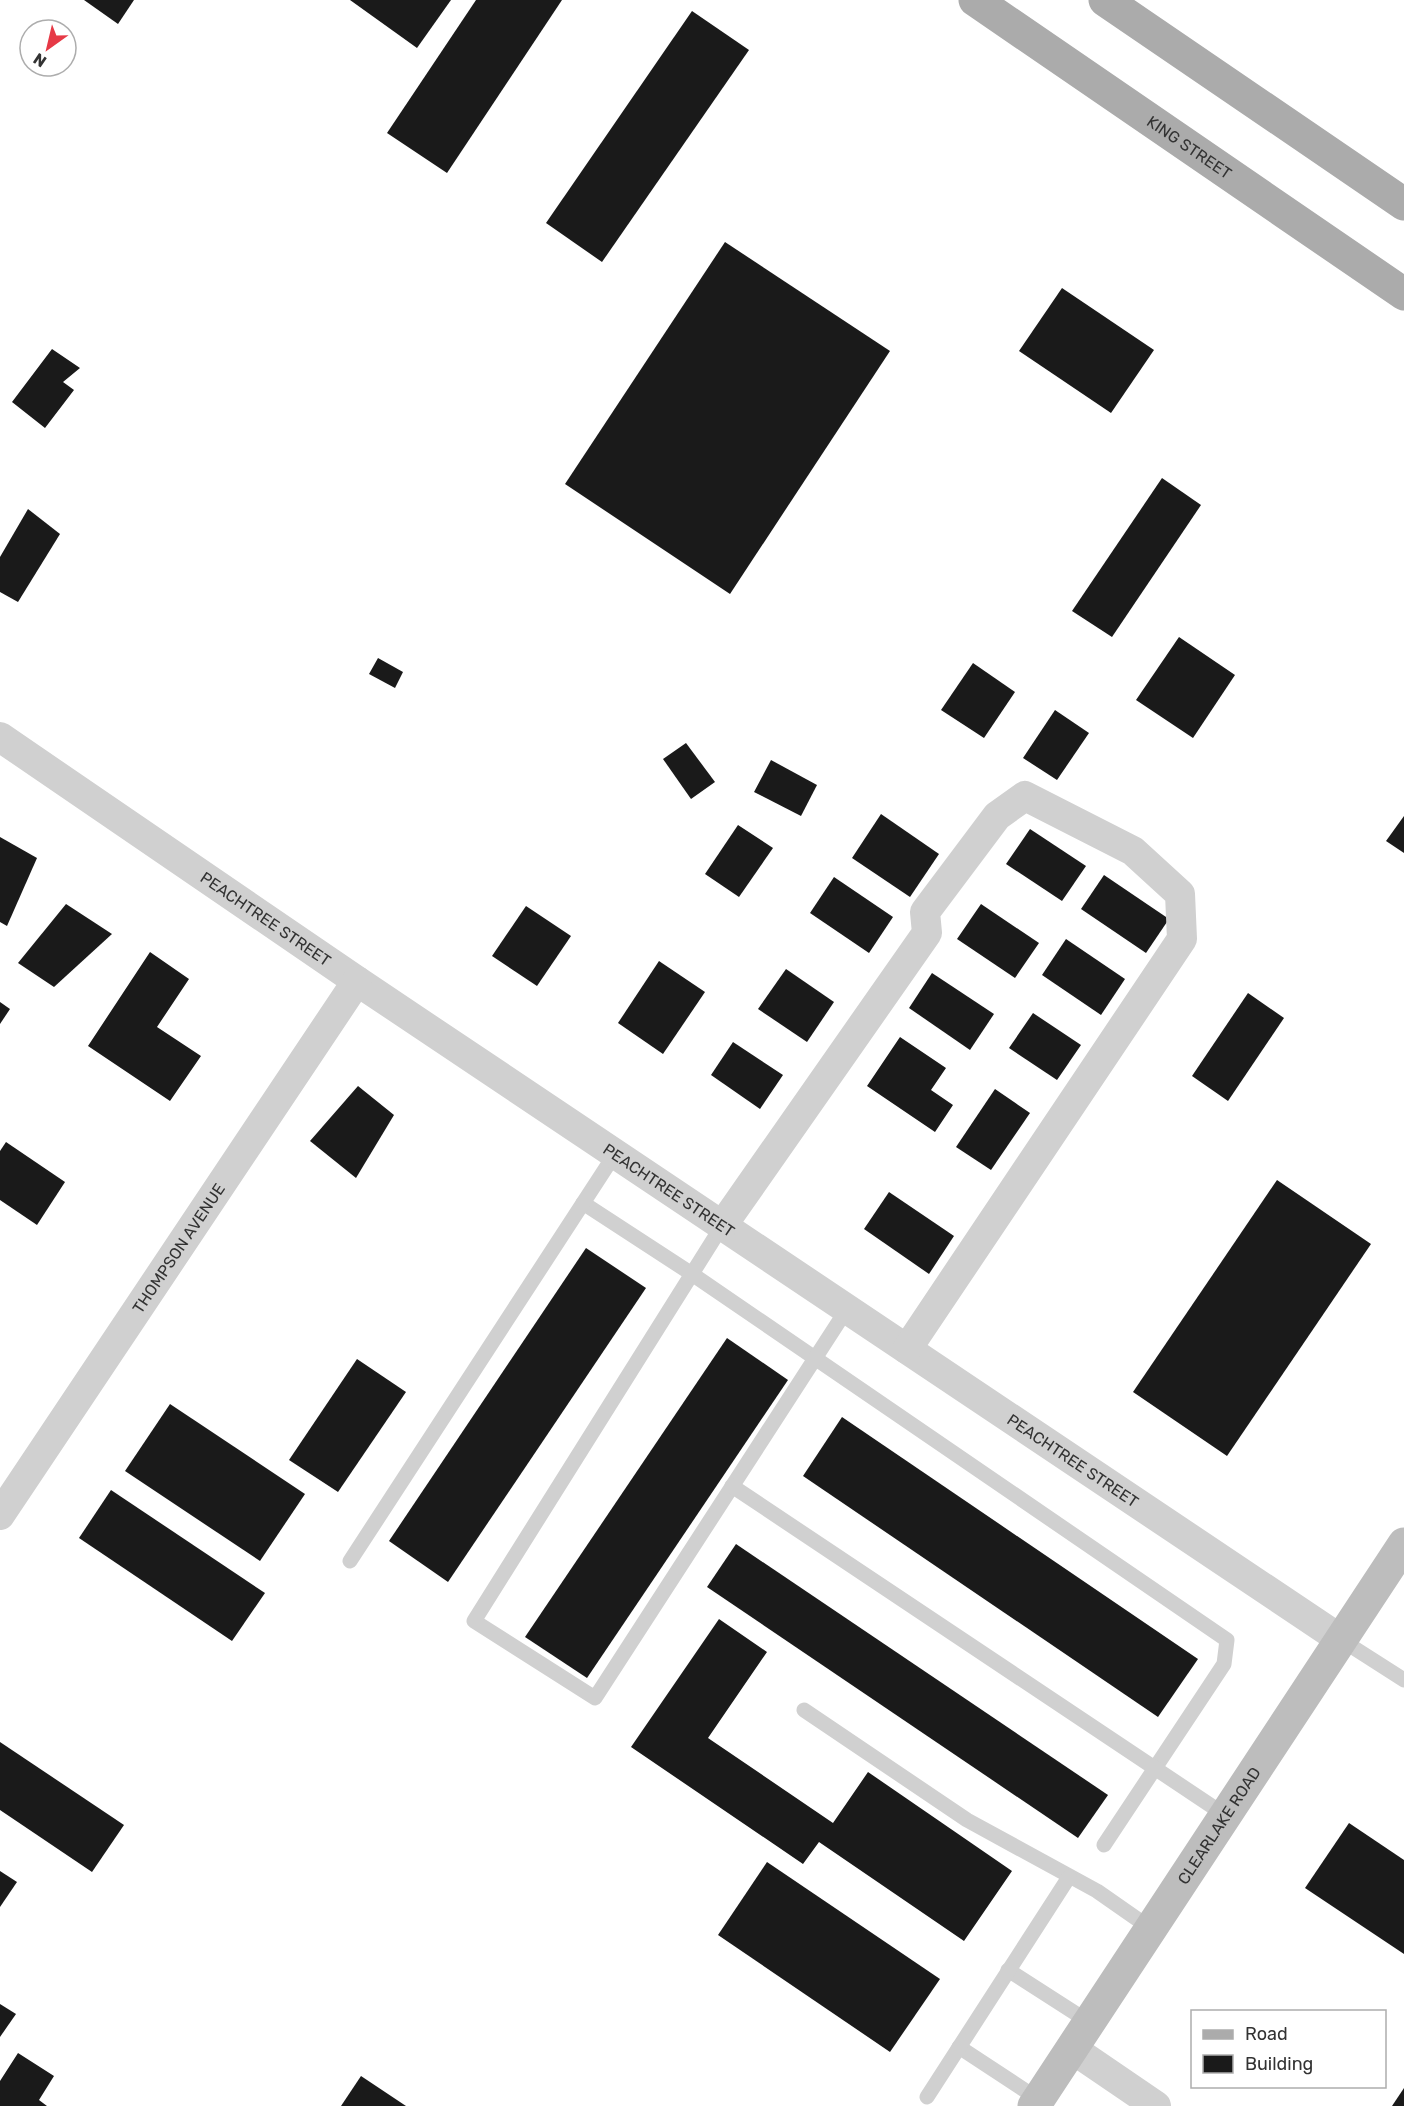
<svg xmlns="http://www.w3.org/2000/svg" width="1404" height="2106" font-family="Rubik,sans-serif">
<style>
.building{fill:#1a1a1a}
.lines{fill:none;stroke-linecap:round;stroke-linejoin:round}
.service{stroke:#d0d0d0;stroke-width:15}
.minor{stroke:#d0d0d0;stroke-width:30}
.secondary{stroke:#bdbdbd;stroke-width:33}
.primary{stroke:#ababab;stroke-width:33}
.labels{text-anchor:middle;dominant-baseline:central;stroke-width:6;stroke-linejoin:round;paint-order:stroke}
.street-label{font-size:16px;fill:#333;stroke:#fff}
</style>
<rect width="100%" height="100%" fill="#fff"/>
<!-- building -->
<g class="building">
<polygon points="84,0 134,0 118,24"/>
<polygon points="350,0 451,0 417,48"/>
<polygon points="476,0 562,0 447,173 387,133"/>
<polygon points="692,11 749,50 602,262 546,223"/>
<polygon points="725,242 890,351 730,594 565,484"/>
<polygon points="1062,288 1154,350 1111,413 1019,351"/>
<polygon points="52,349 80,368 63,382 74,390 45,428 12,402"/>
<polygon points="1162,478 1201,505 1112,637 1072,611"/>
<polygon points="28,509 60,534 18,602 0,592 0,557"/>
<polygon points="1179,637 1235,675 1193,738 1136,700"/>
<polygon points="378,658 403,672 395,688 369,674"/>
<polygon points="973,663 1015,692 984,738 941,710"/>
<polygon points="1055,710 1089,733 1057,780 1023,758"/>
<polygon points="686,743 715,782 691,799 663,759"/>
<polygon points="771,760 817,785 801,816 754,792"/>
<polygon points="881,814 939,854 910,897 852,858"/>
<polygon points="1404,816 1404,853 1386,841"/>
<polygon points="738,825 773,848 739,897 705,874"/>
<polygon points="1030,829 1086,866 1062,901 1006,864"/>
<polygon points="0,837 37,858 7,926 0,922"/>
<polygon points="1104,875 1169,919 1146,953 1081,909"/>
<polygon points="834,877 893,917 869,953 810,913"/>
<polygon points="66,904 112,934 54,987 18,963"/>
<polygon points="981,904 1039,943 1015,978 957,939"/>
<polygon points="526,906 571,936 537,986 492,956"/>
<polygon points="1066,939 1125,979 1101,1015 1042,975"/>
<polygon points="150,952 189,979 157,1027 201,1056 170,1101 88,1046"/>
<polygon points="659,961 705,992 663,1054 618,1023"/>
<polygon points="786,969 834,1002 807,1042 758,1009"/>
<polygon points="932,973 994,1014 970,1050 909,1008"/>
<polygon points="1248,993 1284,1018 1228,1101 1192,1076"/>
<polygon points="0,1002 10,1009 0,1024"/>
<polygon points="1033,1013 1081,1045 1057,1080 1009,1048"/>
<polygon points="900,1037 946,1068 931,1090 953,1105 935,1132 867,1086"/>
<polygon points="733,1042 783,1075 760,1109 711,1075"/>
<polygon points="358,1086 394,1115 356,1178 310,1141"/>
<polygon points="995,1089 1030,1113 991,1170 956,1147"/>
<polygon points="6,1142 65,1182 37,1225 0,1200 0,1151"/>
<polygon points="1277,1180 1371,1244 1227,1456 1133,1392"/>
<polygon points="889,1192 954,1236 929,1274 864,1229"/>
<polygon points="586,1248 646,1288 448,1582 389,1541"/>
<polygon points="727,1338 788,1380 587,1678 525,1637"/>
<polygon points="357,1359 406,1392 338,1492 289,1460"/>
<polygon points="170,1404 305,1494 260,1561 125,1471"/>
<polygon points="842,1417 1198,1659 1158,1717 803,1476"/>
<polygon points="111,1490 265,1593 232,1641 79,1538"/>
<polygon points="736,1544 1108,1795 1078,1838 707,1587"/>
<polygon points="719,1619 767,1652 708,1738 833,1823 868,1772 1012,1871 964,1941 819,1842 803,1864 631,1747"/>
<polygon points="0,1742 124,1825 92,1872 0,1810"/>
<polygon points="1349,1823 1404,1860 1404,1954 1305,1888"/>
<polygon points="767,1862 940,1979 890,2052 718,1935"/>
<polygon points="0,1871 17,1882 0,1907"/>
<polygon points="0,2004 16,2014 0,2037"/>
<polygon points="18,2053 54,2076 39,2100 47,2106 0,2106 0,2081"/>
<polygon points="361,2076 406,2106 341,2106"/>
<polygon points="1404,2088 1404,2106 1392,2106"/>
</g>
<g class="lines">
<!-- service -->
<g class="service">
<polyline points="583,1203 692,1274 1227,1640 1224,1664 1104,1845"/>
<polyline points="722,1226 474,1621 595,1698 847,1309"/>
<polyline points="732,1486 1225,1815"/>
<polyline points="350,1561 615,1154"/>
<polyline points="1340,1639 1404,1680"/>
<polyline points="804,1710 967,1820 1097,1891 1150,1928"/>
<polyline points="1008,1970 1089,2022"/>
<polyline points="959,2047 1038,2099"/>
<polyline points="927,2097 1069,1877"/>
</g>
<!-- minor -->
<g class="minor">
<path id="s1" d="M0,737L357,981L1340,1639"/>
<polyline points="722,1226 927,933 925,912 997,816 1025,796 1133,851 1180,894 1182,939 907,1349"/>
<path id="s2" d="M0,1515L357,981"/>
<polyline points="1071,2048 1156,2106"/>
</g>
<!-- secondary -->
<path class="secondary" id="s3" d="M1034,2106L1404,1544"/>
<!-- primary -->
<g class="primary">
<path id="s4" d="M975,0L1404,294"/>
<polyline points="1105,0 1404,204"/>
</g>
</g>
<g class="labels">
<!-- street labels -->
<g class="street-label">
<text stroke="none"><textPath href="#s4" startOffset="260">KING STREET</textPath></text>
<text stroke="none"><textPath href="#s1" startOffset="322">PEACHTREE STREET</textPath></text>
<text stroke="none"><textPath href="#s1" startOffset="808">PEACHTREE STREET</textPath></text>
<text stroke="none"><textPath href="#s2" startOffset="321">THOMPSON AVENUE</textPath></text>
<text stroke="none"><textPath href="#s1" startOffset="1294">PEACHTREE STREET</textPath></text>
<text stroke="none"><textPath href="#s3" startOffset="336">CLEARLAKE ROAD</textPath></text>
</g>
</g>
<!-- legend -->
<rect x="1191" y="2010" width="195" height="78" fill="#ffffff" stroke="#adadad" stroke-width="1.5"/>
<rect x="1203" y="2030" width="30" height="9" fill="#ababab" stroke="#adadad" stroke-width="1.5"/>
<text x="1245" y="2040" font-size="18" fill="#333333">Road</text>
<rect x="1203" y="2055" width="30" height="18" fill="#1a1a1a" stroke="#adadad" stroke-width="1.5"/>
<text x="1245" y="2070" font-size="18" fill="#333333">Building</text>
<!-- north arrow -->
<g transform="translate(48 48) rotate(214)"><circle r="28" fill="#ffffff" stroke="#adadad" stroke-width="1.5"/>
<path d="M0-4.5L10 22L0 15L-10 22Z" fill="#e63946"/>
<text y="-9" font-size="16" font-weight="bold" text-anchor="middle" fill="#333333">N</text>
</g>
</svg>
